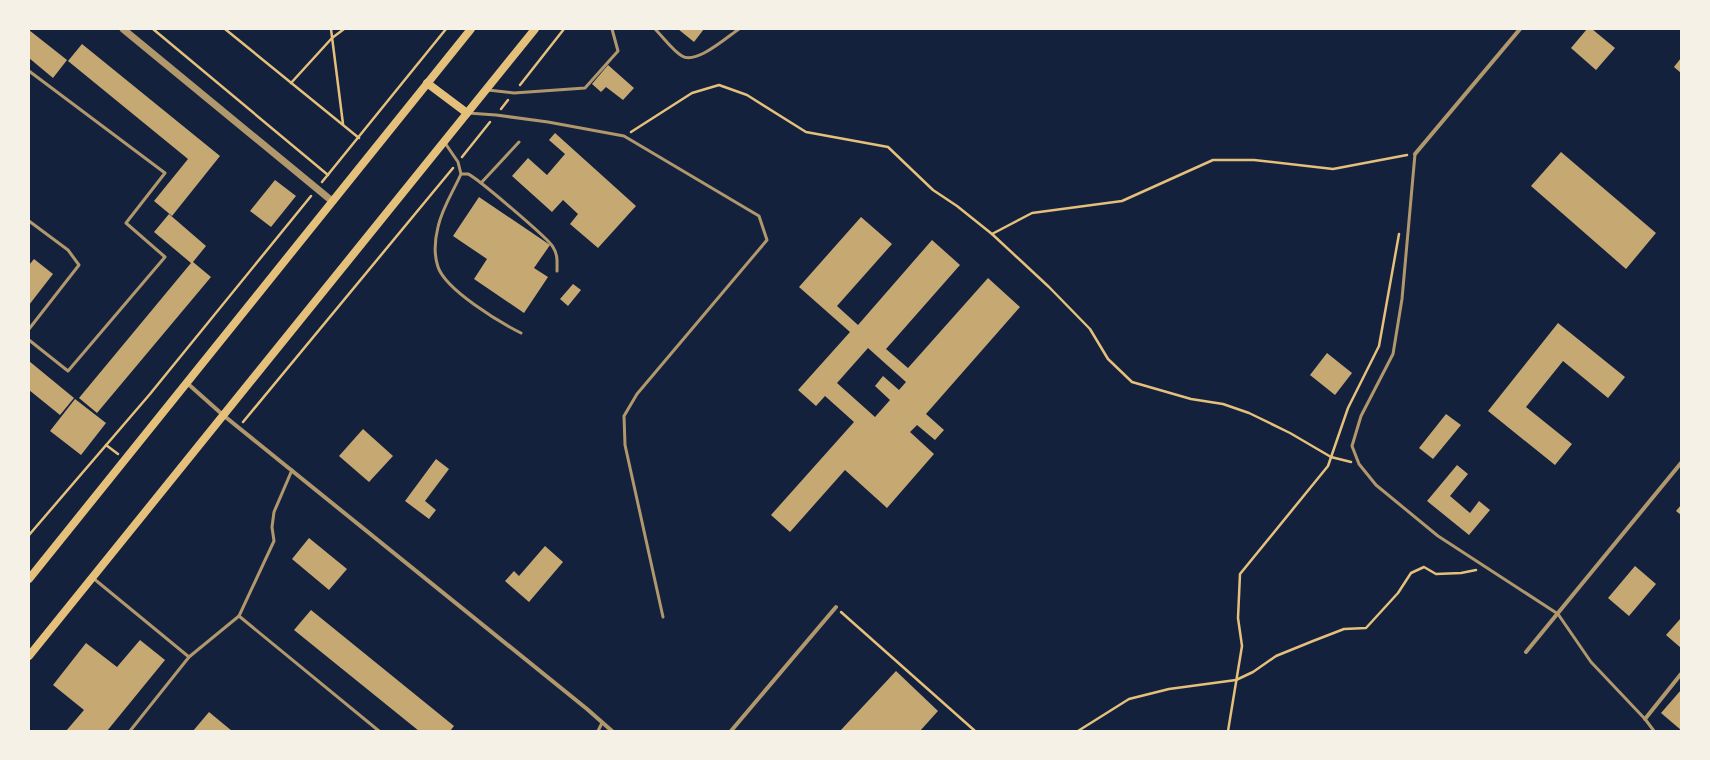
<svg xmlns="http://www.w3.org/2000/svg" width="1710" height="760" font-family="'DejaVu Sans',sans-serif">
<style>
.building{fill:#c6a872;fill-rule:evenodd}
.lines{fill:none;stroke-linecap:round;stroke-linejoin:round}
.path{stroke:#e5c07b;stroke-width:2.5}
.service{stroke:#b1986c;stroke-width:3}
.minor{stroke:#b1986c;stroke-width:4}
.tertiary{stroke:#b1986c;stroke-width:7}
.secondary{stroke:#e5c07b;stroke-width:8}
</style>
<rect width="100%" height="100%" fill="#14213d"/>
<!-- building -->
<g class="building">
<polygon points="678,29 704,29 694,42"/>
<polygon points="1587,29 1592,29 1615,48 1596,70 1571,48"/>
<polygon points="29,30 67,60 53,78 29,58"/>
<polygon points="82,44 220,156 172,216 154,201 188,159 68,61"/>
<polygon points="1681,58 1681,73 1674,67"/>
<polygon points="608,65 634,88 623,100 606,87 601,92 592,84"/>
<polygon points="555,133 636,206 598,248 570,224 578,214 563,200 552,212 512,176 528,158 547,175 565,154 549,140"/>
<polygon points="1561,152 1656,233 1626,269 1531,186"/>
<polygon points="275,180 296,196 271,227 250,211"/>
<polygon points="479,197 550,245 534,268 548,277 524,313 474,279 487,259 453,236"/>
<polygon points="169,214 206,246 193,262 211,277 97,413 79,398 191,263 154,232"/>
<path d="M861,217L892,244L837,306L858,325L932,240L960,265L886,349L908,368L988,278L1020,307L926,414L944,430L935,440L917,425L910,432L934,454L887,508L845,470L790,532L771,515L854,422L825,396L816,406L798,390L850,332L799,287ZM868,348L906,382L899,390L883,376L875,386L890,400L875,417L837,383Z"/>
<polygon points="34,259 53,274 29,305 29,265"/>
<polygon points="573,284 581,290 568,306 560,299"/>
<polygon points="1558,323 1625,377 1608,398 1563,361 1526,407 1572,444 1555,465 1488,411"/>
<polygon points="1327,353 1352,373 1335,395 1310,375"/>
<polygon points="29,361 74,398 60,415 29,390"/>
<polygon points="75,399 106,423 81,455 50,431"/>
<polygon points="1446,414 1461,425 1433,459 1419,448"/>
<polygon points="363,429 393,456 369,482 339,456"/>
<polygon points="436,459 449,469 425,501 436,510 429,519 405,501"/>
<polygon points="1457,465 1468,474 1450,496 1470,513 1479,501 1490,510 1469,535 1427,501"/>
<polygon points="1681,505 1681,515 1676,511"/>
<polygon points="309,538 347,569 329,590 292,559"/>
<polygon points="545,546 563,562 529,602 505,581 514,571 519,576"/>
<polygon points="1635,566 1656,584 1629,616 1608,598"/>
<polygon points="311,610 454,726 450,731 419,731 294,630"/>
<polygon points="1681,618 1681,648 1666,635"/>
<polygon points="140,640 165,660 107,731 66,731 84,710 53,685 86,643 117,667"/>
<polygon points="896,671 938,711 920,731 840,731"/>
<polygon points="1681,690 1681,730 1661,713"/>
<polygon points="209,712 232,731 193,731"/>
</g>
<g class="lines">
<!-- path -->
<g class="path">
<polyline points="153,29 328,175"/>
<polyline points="225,29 359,138"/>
<polyline points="331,29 343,124"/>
<polyline points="291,83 332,38 344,29"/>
<polyline points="520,85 564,29"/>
<polyline points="501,109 508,100"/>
<polyline points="631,132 692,93 719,85 747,95 806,132 888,147 933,190 957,206 992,234 1032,213 1122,201 1213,160 1254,160 1333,169 1407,155"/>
<polyline points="462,157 490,122"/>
<polyline points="322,182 446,29"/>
<polyline points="992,234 1049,287 1090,329 1108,359 1132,382 1191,399 1223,404 1249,413 1290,433 1331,457 1351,462"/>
<polyline points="243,422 453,168"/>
<polyline points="106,445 118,454"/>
<polyline points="29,535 150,394 311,196"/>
<polyline points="841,612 975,731"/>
<polyline points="1078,731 1129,699 1169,689 1236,680 1253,672 1276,656 1313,641 1344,629 1366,628 1398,593 1411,573 1424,567 1436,574 1461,573 1476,570"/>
<polyline points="1228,731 1242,646 1238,618 1240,574 1328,466 1348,408 1379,346 1399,234"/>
</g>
<!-- service -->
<g class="service">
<path d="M655,29C663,37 673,51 682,56C696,65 727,37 739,29"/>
<polyline points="29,71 165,173 126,223 165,257 68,371 29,340"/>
<polyline points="488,90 514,93 585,88 618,51 612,29"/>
<polyline points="468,113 496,115 548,122 624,136 759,216 767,240 637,394 624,416 625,445 663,617"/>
<path d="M445,143L458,162L461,174C453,192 442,208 438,227C435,239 434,255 438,267C446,290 499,322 521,333"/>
<polyline points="1415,154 1402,299 1393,354 1361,416 1352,446 1359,464 1376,485 1438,536 1558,614 1591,662 1645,719 1654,731"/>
<path d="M461,174C462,174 467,174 468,174C476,177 549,239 553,247C558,255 557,261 557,271"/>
<polyline points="481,183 519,142"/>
<polyline points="29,221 68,250 79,265 29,329"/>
<polyline points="93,578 189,657 130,731"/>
<polyline points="239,616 379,731"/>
<polyline points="189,657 239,616 274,541 272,527 274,512 292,470"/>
<polyline points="598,731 602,723"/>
</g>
<!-- minor -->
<g class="minor">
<polyline points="1415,154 1520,29"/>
<polyline points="187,383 223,415 587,709 612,731"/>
<polyline points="1526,652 1681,463"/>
<polyline points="1645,719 1681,674"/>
<polyline points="731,731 836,607"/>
</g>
<!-- tertiary -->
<polyline class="tertiary" points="123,29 332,201"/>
<!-- secondary -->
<g class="secondary">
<polyline points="427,83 467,113"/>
<polyline points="29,579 471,29"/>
<polyline points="29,656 535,29"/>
</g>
</g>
<!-- border -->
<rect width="1710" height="760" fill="none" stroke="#f6f1e7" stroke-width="60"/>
</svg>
